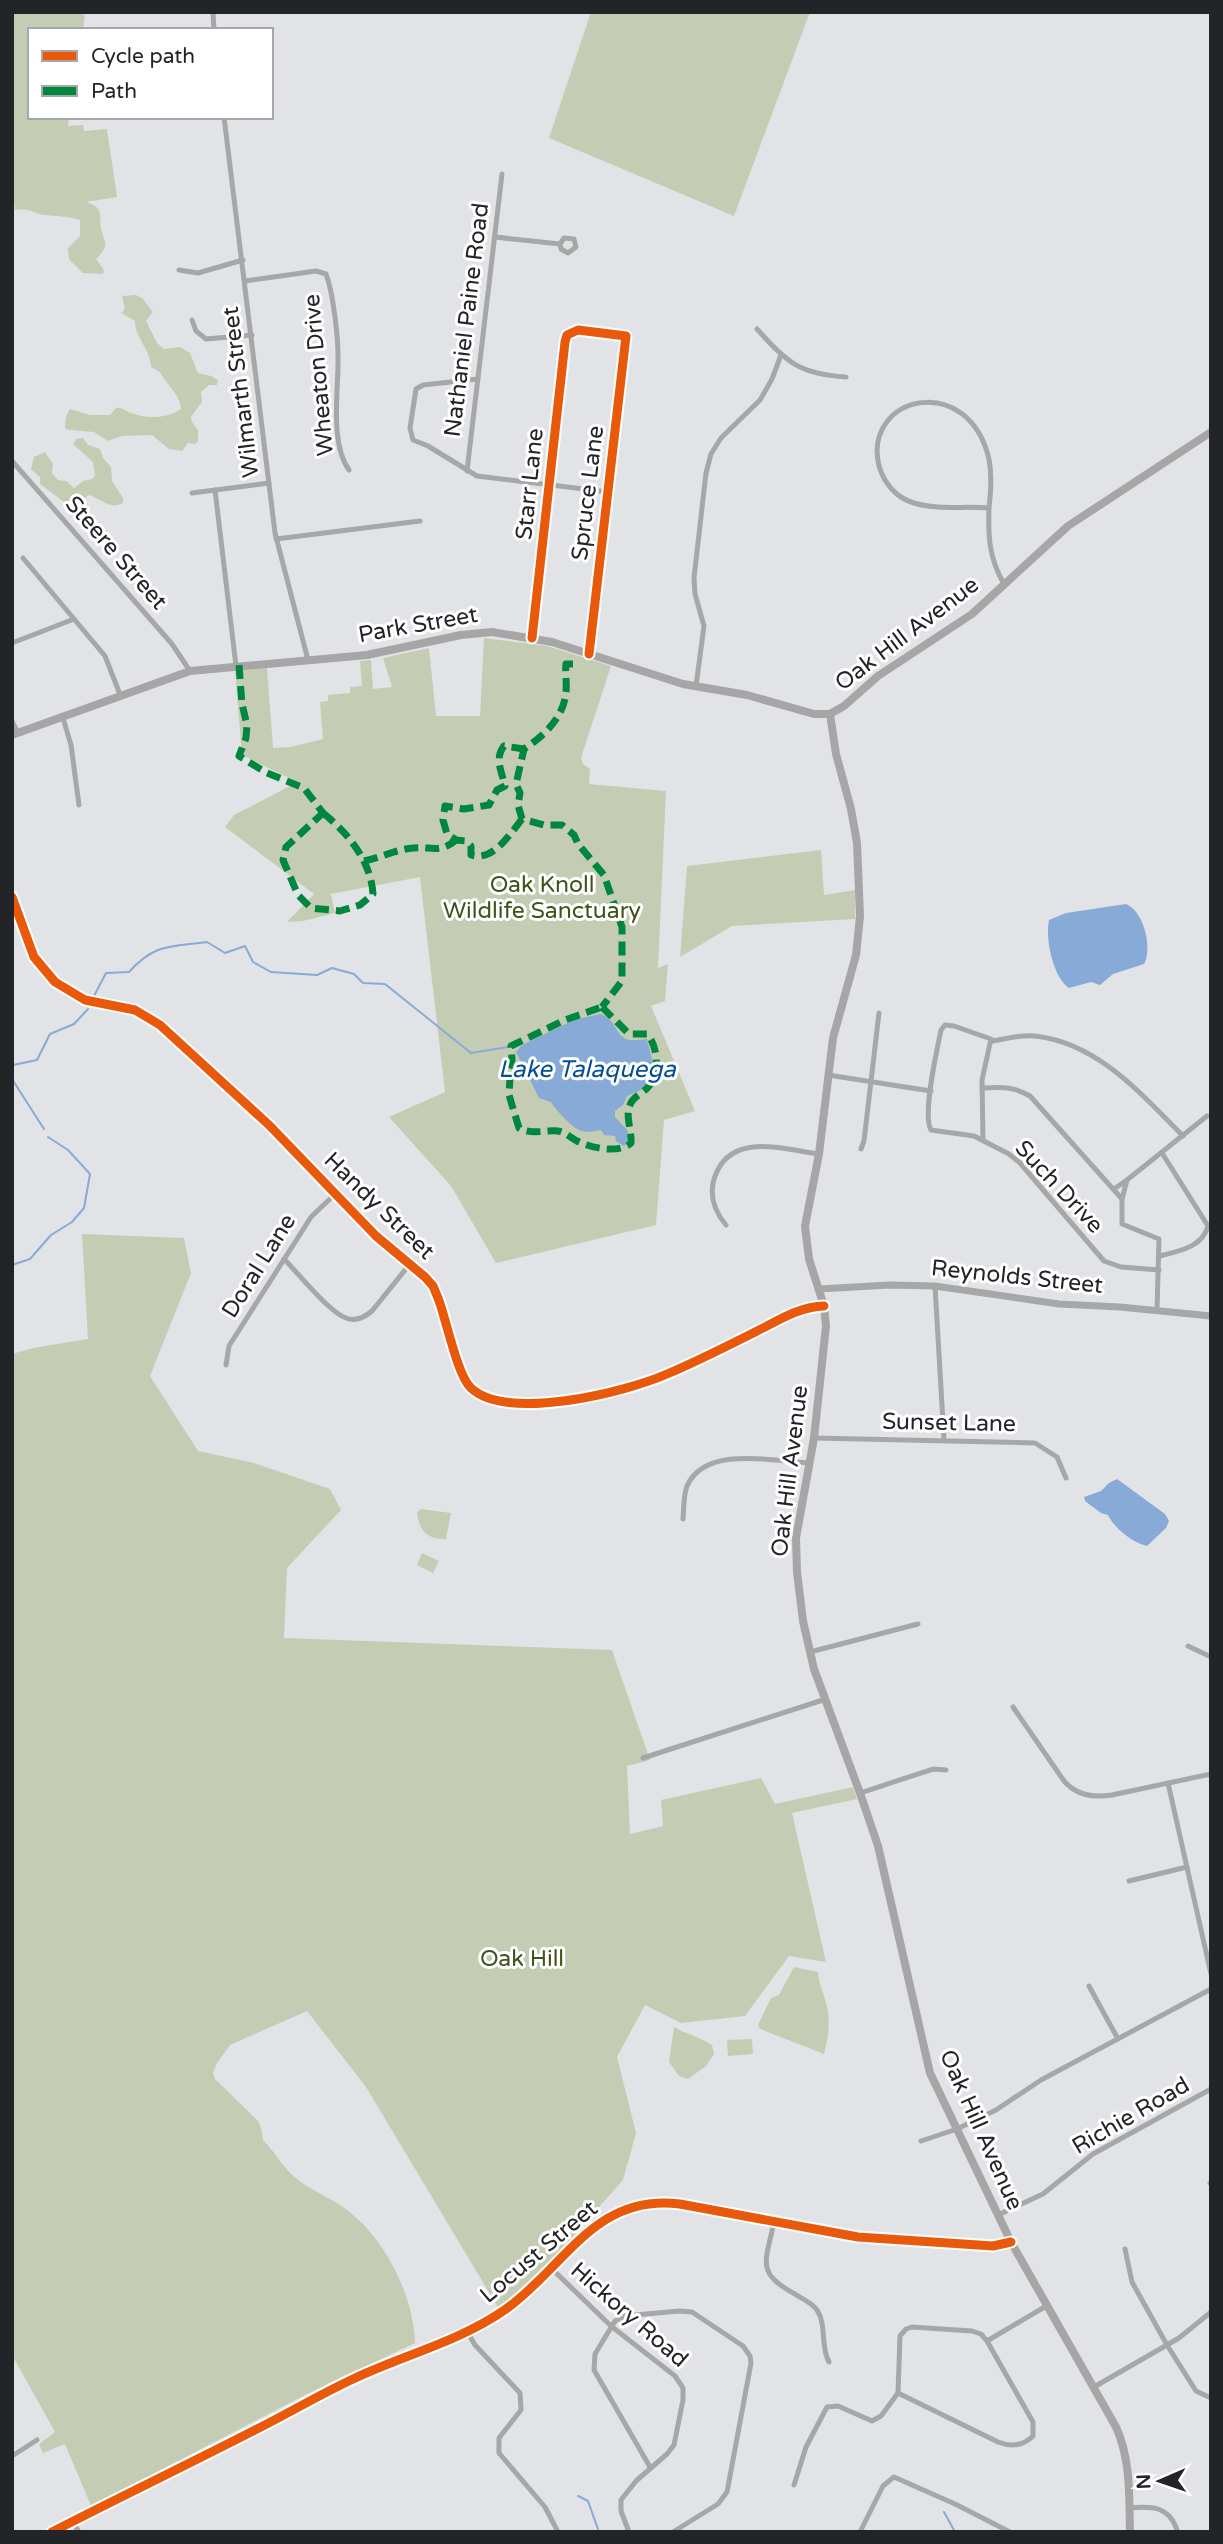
<svg xmlns="http://www.w3.org/2000/svg" width="1223" height="2544" font-family="'Varela Round',sans-serif">
<style>
.green{fill:#c4cdb4}
.water{fill:#88aad7}
.lines{fill:none;stroke-linecap:round;stroke-linejoin:round}
.stream{stroke:#88aad7;stroke-width:2}
.minor{stroke:#a6a7a7;stroke-width:5}
.tertiary{stroke:#a6a7a7;stroke-width:7}
.secondary{stroke:#a6a6a7;stroke-width:8}
.quiet{stroke:#00873e;stroke-width:7;stroke-dasharray:14 7;stroke-linecap:butt}
.cycleway-casing{stroke:#fff;stroke-width:13}
.cycleway{stroke:#e8590c;stroke-width:9}
.labels{text-anchor:middle;dominant-baseline:central;stroke-width:6;stroke-linejoin:round;paint-order:stroke}
.street-label{font-size:23px;fill:#232427;stroke:#fff}
.park-label{font-size:23px;fill:#42521a;stroke:#fff}
.water-label{font-size:24px;font-style:italic;fill:#044d97;stroke:#fff}
</style>
<rect width="100%" height="100%" fill="#e2e3e7"/>
<!-- green -->
<g class="green">
<path d="M12,12H77L85,15L83,30H30V117H69L68,126L83,125L84,131L107,129L117,197L86,202C104,208 99,213 101,228C104,244 111,244 96,259L104,270L103,274L83,273L69,259L68,248L80,236V220C67,216 57,216 44,215C31,213 31,208 15,210L12,189Z"/>
<polygon points="591,12 810,12 734,216 549,138"/>
<path d="M136,295L142,298L153,312L146,321L157,343L164,349L180,347L190,353L198,373L211,376L218,380L217,385H209L201,392L202,402L191,417L192,422L198,430V441L195,444L188,443L182,451L169,449L152,435L122,436L108,441L94,432L69,430L65,428L66,416L70,409L90,415H110L116,408C123,407 124,411 131,413C147,419 166,419 181,409C180,393 166,385 160,372L151,367C150,348 135,338 135,321L121,313L125,309L122,296Z"/>
<path d="M83,438L88,445L100,449L103,458L111,467L112,481L123,498V503C110,510 101,499 89,495L74,506L68,505L40,484V477L31,469L34,457L45,452L53,464L52,473L58,480L66,481L74,488L83,481L92,479L95,476L93,462L73,444L76,439Z"/>
<polygon points="484,638 547,646 611,666 581,758 583,764 590,769 589,784 666,791 658,968 668,964 665,1001 651,1006 695,1111 664,1120 656,1225 496,1263 451,1186 389,1117 445,1092 420,877 331,894 335,913 303,921 287,922 314,894 225,827 234,815 294,784 295,781 242,755 235,671 267,668 273,748 290,747 323,739 320,702 328,701 328,695 350,693 350,687 362,686 360,661 371,660 373,689 392,687 383,658 429,648 436,716 480,716"/>
<polygon points="821,850 824,895 855,890 855,919 732,926 680,957 687,866"/>
<path d="M82,1234L184,1238L191,1273L150,1376L198,1451L254,1463L330,1489L341,1510L287,1568L284,1638L612,1650L650,1760L627,1766L630,1834L663,1826L661,1800L761,1778L775,1804L853,1787L857,1799L792,1813L826,1962L789,1956L745,2016L681,2023L645,2005L617,2057L636,2133L623,2180L554,2258L499,2309L366,2087L307,2011L230,2045L217,2063L213,2073L215,2079L258,2121L261,2128L263,2140C276,2153 283,2168 298,2180C315,2193 337,2200 353,2215C388,2244 414,2299 415,2343L305,2395L91,2506L65,2444L43,2453L39,2444L55,2432L12,2355V1354L33,1348L88,1339Z"/>
<path d="M421,1509L451,1513L446,1539C427,1540 419,1530 417,1513Z"/>
<polygon points="422,1553 439,1561 433,1573 417,1565"/>
<path d="M794,1967L818,1972C819,1983 822,1989 825,1999C831,2017 829,2036 824,2054L760,2029L758,2025L771,1998L779,1995Z"/>
<path d="M674,2027C686,2034 702,2038 712,2045L714,2054L706,2066L688,2079L679,2076L669,2062Z"/>
<polygon points="752,2039 753,2054 728,2056 727,2040"/>
</g>
<!-- water -->
<g class="water">
<path d="M1126,904C1144,911 1153,949 1144,964L1113,974L1100,985L1091,982L1069,988C1053,977 1045,939 1049,920L1066,913Z"/>
<path d="M600,1014C616,1018 615,1037 629,1040C635,1041 642,1039 647,1039L654,1067L648,1087L627,1096L623,1105L615,1111V1117L628,1131L627,1143L624,1146L616,1141L615,1136L604,1135L601,1130C595,1131 587,1133 582,1131C574,1130 555,1109 551,1102L539,1098L516,1052L522,1045L574,1020Z"/>
<path d="M1117,1479L1165,1514L1169,1521L1166,1528L1147,1546C1133,1543 1114,1528 1108,1515L1101,1513L1085,1501L1084,1497L1101,1491L1109,1483Z"/>
</g>
<g class="lines">
<!-- stream -->
<g class="stream">
<path d="M94,996L106,973L129,972C155,943 171,947 207,942L225,953L245,946L253,962L271,972L317,975L332,968L354,974L363,983L385,984L471,1053L508,1047"/>
<polyline points="12,1068 13,1065 37,1060 50,1034 74,1024 88,1009"/>
<polyline points="12,1079 44,1129"/>
<polyline points="12,1265 30,1259 51,1235 72,1222 84,1208 90,1174 68,1150 48,1137"/>
<polyline points="578,2496 588,2501 599,2532"/>
<polyline points="944,2512 955,2532"/>
</g>
<!-- minor -->
<g class="minor">
<polyline points="213,12 214,30"/>
<polyline points="224,117 275,533 308,660"/>
<polyline points="495,237 560,244 561,249 568,253 576,247 574,239 564,238 560,244"/>
<polyline points="179,270 198,273 243,260"/>
<path d="M245,281L316,271L326,274C333,292 338,336 338,356C339,388 329,442 349,470"/>
<polyline points="192,320 196,331 206,339 252,335"/>
<path d="M757,329C788,363 799,374 846,377"/>
<polyline points="478,379 423,385 416,389 410,428 413,440 428,446 477,476 608,492"/>
<polyline points="12,461 172,644 190,671"/>
<polyline points="467,471 502,174"/>
<polyline points="215,490 236,666"/>
<polyline points="192,493 269,483"/>
<path d="M989,508C991,492 992,475 989,459C968,370 862,396 879,466C884,483 896,498 914,503C937,510 965,506 989,508C988,537 989,558 1004,584"/>
<polyline points="276,539 420,521"/>
<polyline points="23,558 105,656 121,697"/>
<polyline points="532,638 565,342 567,335 578,330 626,336 589,654"/>
<polyline points="12,643 74,619"/>
<polyline points="696,686 704,626 695,594 694,578 706,473 711,454 721,438 760,400 772,379 781,355"/>
<polyline points="63,718 71,745 79,805"/>
<polyline points="12,721 18,733"/>
<path d="M12,897L34,957L55,982L85,1000L135,1010L160,1025L269,1125L376,1236L425,1277L433,1286L438,1298C446,1318 457,1375 471,1388C507,1422 626,1392 667,1374C698,1361 729,1345 759,1330C781,1319 799,1307 824,1306"/>
<path d="M992,1041C1006,1039 1022,1034 1035,1036C1098,1043 1141,1094 1183,1136"/>
<polyline points="828,1075 931,1091"/>
<path d="M982,1088C1001,1087 1013,1086 1030,1096L1122,1199V1224L1159,1239L1157,1310"/>
<path d="M983,1139L982,1080L991,1039L954,1026L945,1025L941,1030C937,1050 922,1115 931,1130L974,1136L1009,1154L1020,1163L1104,1261L1121,1267L1159,1270"/>
<polyline points="861,1149 864,1141 879,1013"/>
<polyline points="1127,1180 1207,1116"/>
<polyline points="1114,1189 1127,1180 1122,1199"/>
<path d="M726,1225C715,1212 709,1197 714,1179C729,1131 782,1149 819,1154"/>
<path d="M1160,1256C1178,1251 1202,1248 1208,1226L1162,1153"/>
<path d="M284,1259C298,1273 329,1312 346,1318C356,1322 365,1317 372,1311L409,1265"/>
<polyline points="935,1286 944,1440"/>
<polyline points="226,1365 229,1346 311,1217 335,1194"/>
<polyline points="814,1438 1035,1443 1057,1457 1066,1478"/>
<path d="M683,1519C684,1509 683,1497 687,1486C705,1445 774,1461 810,1463"/>
<polyline points="1188,1646 1211,1657"/>
<polyline points="810,1652 918,1624"/>
<path d="M1013,1707L1064,1781C1077,1796 1094,1798 1112,1795L1211,1774"/>
<polyline points="643,1758 826,1699"/>
<polyline points="1168,1783 1211,1974"/>
<polyline points="860,1793 933,1769 946,1770"/>
<polyline points="1129,1881 1187,1867"/>
<polyline points="1089,1986 1118,2039"/>
<polyline points="921,2141 957,2129 996,2110 1041,2080 1211,1989"/>
<polyline points="1210,2183 1211,2183"/>
<polyline points="998,2215 1043,2194 1093,2154 1211,2089"/>
<path d="M774,2222C766,2261 755,2273 795,2294C802,2299 811,2302 817,2310C827,2325 820,2346 829,2362"/>
<polyline points="1125,2249 1132,2282 1167,2345 1196,2391 1211,2398"/>
<polyline points="551,2268 611,2326 675,2376 683,2388 683,2400 674,2445 667,2454 636,2481 621,2500 621,2511 629,2532"/>
<polyline points="468,2333 475,2345 520,2393 521,2410 499,2438 499,2453 545,2507 558,2532"/>
<path d="M987,2341L1033,2422V2436C1023,2446 1011,2447 998,2442L898,2393L900,2336L906,2329L912,2327L972,2331L981,2334L987,2341L1048,2305"/>
<polyline points="1094,2387 1179,2338 1211,2312"/>
<polyline points="12,2456 37,2440"/>
<polyline points="650,2467 594,2370 595,2354 615,2321 625,2316 679,2311 692,2312 743,2346 750,2356 751,2363 727,2492 718,2504 673,2532"/>
<polyline points="794,2485 806,2447 827,2407 838,2406 872,2421 881,2416 898,2393"/>
<path d="M1129,2508C1152,2506 1169,2506 1177,2530"/>
<polyline points="73,2522 79,2532"/>
<path d="M52,2532C120,2497 189,2464 257,2429C289,2413 319,2395 351,2380C403,2355 459,2342 506,2309C565,2267 595,2193 680,2204L858,2237L993,2246L1011,2242"/>
<polyline points="860,2532 883,2486 894,2477 955,2504 1010,2532"/>
</g>
<!-- tertiary -->
<polyline class="tertiary" points="819,1289 889,1285 935,1286 1059,1304 1120,1307 1211,1316"/>
<!-- secondary -->
<g class="secondary">
<path d="M830,714L836,754L851,809L857,843L860,916L856,955L833,1038L819,1154L805,1226L809,1259L824,1306L826,1326L814,1438L796,1538L797,1572L803,1621L814,1669L860,1793L878,1846L930,2073L1011,2242L1116,2427C1131,2460 1129,2497 1130,2532"/>
<polyline points="12,735 190,671 367,655 461,635 492,632 552,642 683,684 747,695 814,714 830,714 844,706 878,676 972,614 1068,526 1211,432"/>
</g>
<!-- quiet -->
<g class="quiet">
<path d="M573,664H566C565,674 567,683 566,692C564,717 544,736 524,749L516,784L520,793L518,805L522,819L544,825H562L574,835L578,844L604,875L622,927V981L602,1007"/>
<polyline points="239,665 242,704 247,725 246,738 239,756 267,773 304,788 323,813"/>
<path d="M323,813C348,833 371,861 373,894L360,905L340,911L311,908L298,895L283,860L286,847Z"/>
<path d="M522,819C510,834 493,862 471,855V846L466,841L456,840L447,834L443,820L445,806L464,809L489,805L497,790L505,786C502,772 494,759 504,746L524,749"/>
<path d="M364,861C380,858 397,849 413,848C431,846 439,854 456,840"/>
<path d="M602,1007L629,1034H647C658,1046 660,1072 649,1086C644,1093 633,1096 630,1105C625,1116 632,1131 631,1143C619,1154 591,1148 577,1141C571,1138 565,1132 558,1131C543,1130 533,1135 519,1128L509,1095L510,1078L508,1070L512,1060L511,1046L565,1020Z"/>
</g>
<!-- cycleway casing -->
<g class="cycleway-casing">
<g id="cycleway">
<polyline points="532,638 565,342 567,335 578,330 626,336 589,654"/>
<path d="M12,897L34,957L55,982L85,1000L135,1010L160,1025L269,1125L376,1236L425,1277L433,1286L438,1298C446,1318 457,1375 471,1388C507,1422 626,1392 667,1374C698,1361 729,1345 759,1330C781,1319 799,1307 824,1306"/>
<path d="M52,2532C120,2497 189,2464 257,2429C289,2413 319,2395 351,2380C403,2355 459,2342 506,2309C565,2267 595,2193 680,2204L858,2237L993,2246L1011,2242"/>
</g>
</g>
<!-- cycleway -->
<use href="#cycleway" class="cycleway"/>
</g>
<g class="labels">
<!-- street labels -->
<g class="street-label">
<text transform="translate(467 320) rotate(-83)">Nathaniel Paine Road</text>
<text transform="translate(319 375) rotate(-95)">Wheaton Drive</text>
<text transform="translate(241 392) rotate(-97)">Wilmarth Street</text>
<text transform="translate(530 484) rotate(-84)">Starr Lane</text>
<text transform="translate(588 493) rotate(-83)">Spruce Lane</text>
<text transform="translate(116 553) rotate(49)">Steere Street</text>
<text transform="translate(418 625) rotate(-10)">Park Street</text>
<text transform="translate(907 634) rotate(-37)">Oak Hill Avenue</text>
<text transform="translate(1059 1187) rotate(47)">Such Drive</text>
<text transform="translate(379 1206) rotate(44)">Handy Street</text>
<text transform="translate(259 1266) rotate(-58)">Doral Lane</text>
<text transform="translate(1017 1277) rotate(6)">Reynolds Street</text>
<text transform="translate(949 1423) rotate(1)">Sunset Lane</text>
<text transform="translate(790 1471) rotate(-83)">Oak Hill Avenue</text>
<text transform="translate(1131 2116) rotate(-30)">Richie Road</text>
<text transform="translate(981 2130) rotate(66)">Oak Hill Avenue</text>
<text transform="translate(539 2252) rotate(-40)">Locust Street</text>
<text transform="translate(629 2315) rotate(41)">Hickory Road</text>
</g>
<!-- park labels -->
<g class="park-label">
<text x="542" y="885">Oak Knoll<tspan x="542" dy="26">Wildlife Sanctuary</tspan></text>
<text x="522" y="1959">Oak Hill</text>
</g>
<!-- water labels -->
<g class="water-label">
<text x="587" y="1069">Lake Talaquega</text>
</g>
</g>
<!-- border -->
<rect width="1223" height="2544" fill="none" stroke="#232427" stroke-width="28"/>
<!-- legend -->
<rect x="28" y="28" width="245" height="91" fill="#ffffff" stroke="#a7a7a9" stroke-width="2"/>
<rect x="42" y="51" width="35" height="10" fill="#e8590c" stroke="#a7a7a9" stroke-width="2"/>
<text x="91" y="63" font-size="21" fill="#232427">Cycle path</text>
<rect x="42" y="86" width="35" height="10" fill="#00873e" stroke="#a7a7a9" stroke-width="2"/>
<text x="91" y="98" font-size="21" fill="#232427">Path</text>
<!-- north arrow -->
<g transform="translate(1160 2481) rotate(268)" stroke="#ffffff" stroke-width="5" paint-order="stroke">
<path d="M0-5L12 26L0 18L-12 26Z" fill="#232427"/>
<text y="-10" font-size="19" font-weight="bold" text-anchor="middle" fill="#232427">N</text>
</g>
</svg>
